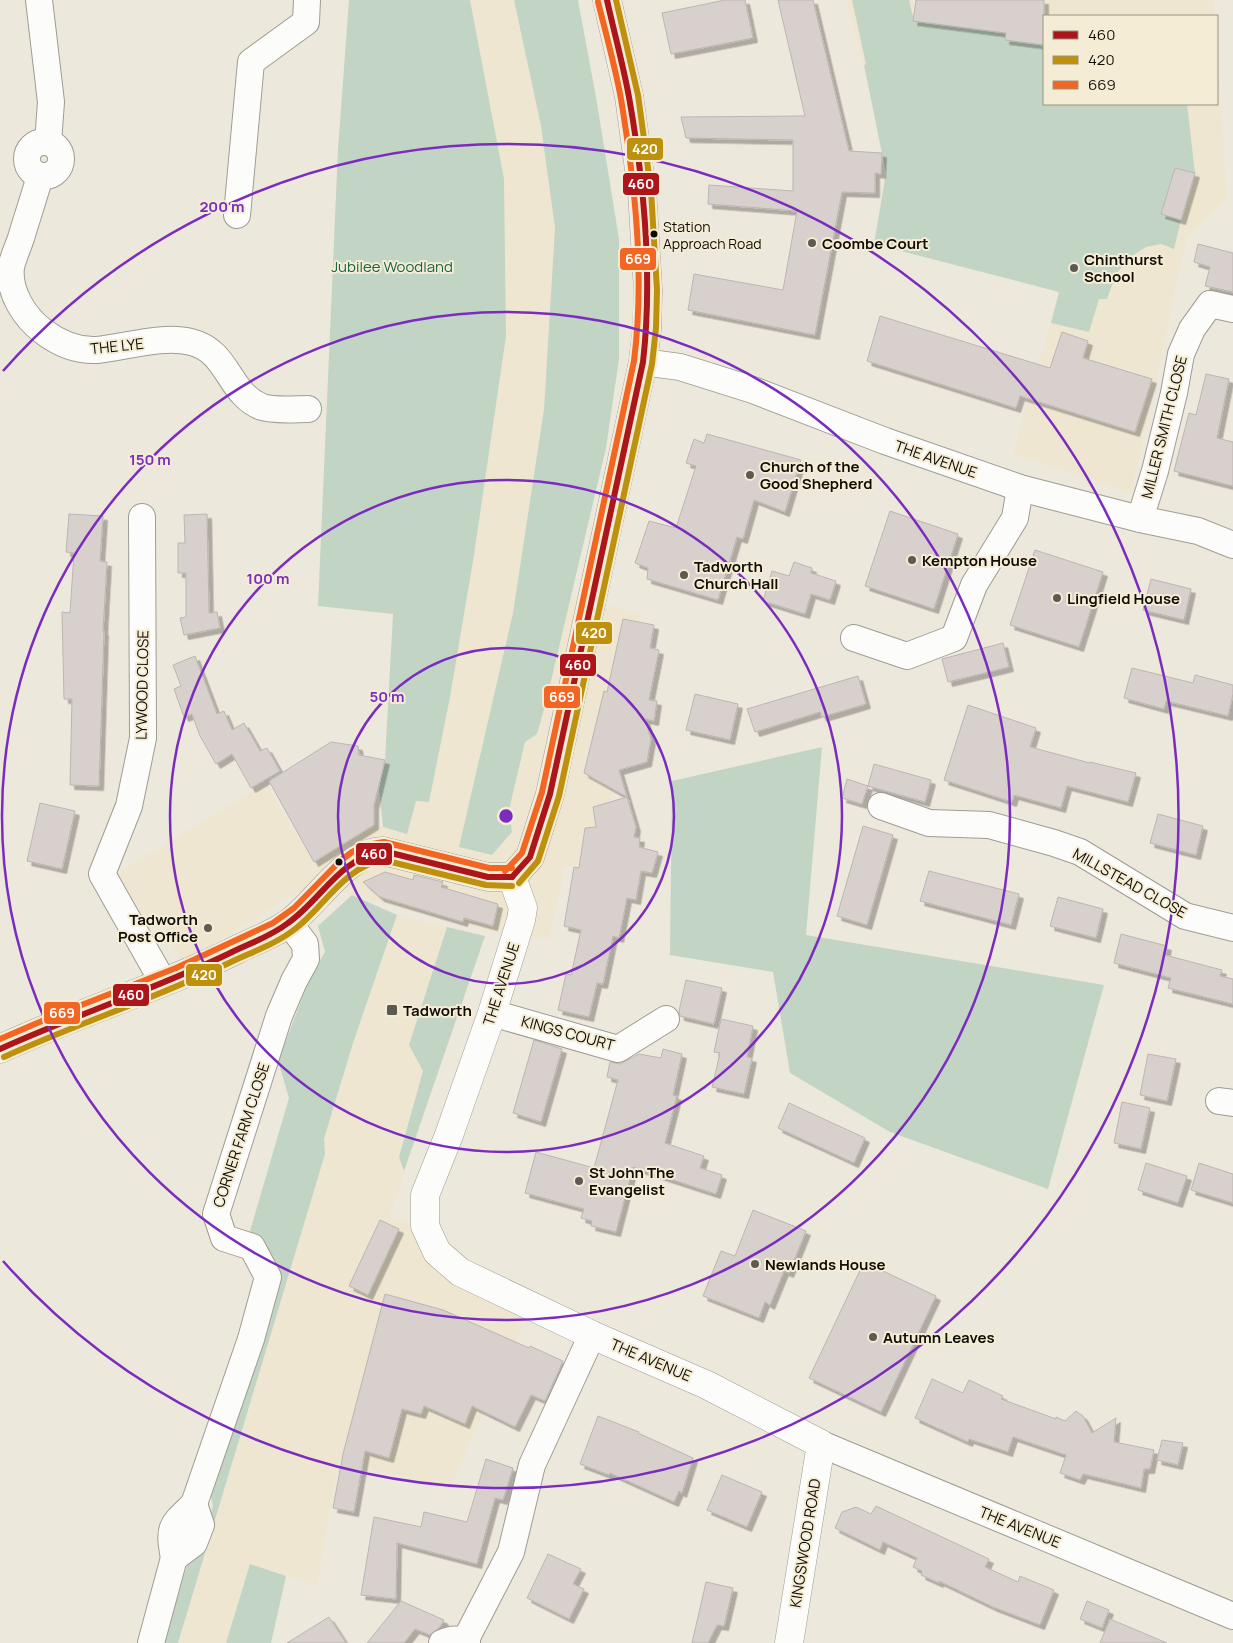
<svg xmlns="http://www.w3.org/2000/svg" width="1233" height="1643" font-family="Manrope,sans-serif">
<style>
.built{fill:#eee6d0}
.green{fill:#c2d5c4}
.building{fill:#d8d0cc;stroke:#bcb5b2;filter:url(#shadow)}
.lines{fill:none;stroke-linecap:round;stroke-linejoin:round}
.minor-casing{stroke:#9f9c93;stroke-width:28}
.tertiary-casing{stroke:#9f9c93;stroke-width:29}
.secondary-casing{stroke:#9f9c93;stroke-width:29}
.minor{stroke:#fcfcfa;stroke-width:26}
.tertiary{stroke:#fcfcfa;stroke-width:28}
.secondary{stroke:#f6f2f0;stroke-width:28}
.bus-1-casing{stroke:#f4ecd5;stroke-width:10}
.bus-2-casing{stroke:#f4ecd5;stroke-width:10}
.bus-3-casing{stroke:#f4ecd5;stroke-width:10}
.bus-1{stroke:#ac151a;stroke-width:6}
.bus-2{stroke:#bd910e;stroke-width:6}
.bus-3{stroke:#f26522;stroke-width:6}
.ring{fill:none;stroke:#7b2cbf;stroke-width:2.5}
.bus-dot{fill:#100d06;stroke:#f4ecd5;stroke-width:2}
.poi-dot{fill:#5d5a51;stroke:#f4ecd5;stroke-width:2}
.labels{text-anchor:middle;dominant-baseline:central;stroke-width:4;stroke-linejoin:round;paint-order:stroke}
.bus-label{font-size:14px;fill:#100d06;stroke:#f4ecd5;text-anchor:start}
.poi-label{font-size:15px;font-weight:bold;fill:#100d06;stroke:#f4ecd5;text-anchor:start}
.park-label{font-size:15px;fill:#1a6346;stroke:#f4ecd5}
.street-label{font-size:15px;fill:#100d06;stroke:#f4ecd5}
.centre{fill:#7b2cbf;stroke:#f4ecd5;stroke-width:2.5}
.ring-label{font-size:15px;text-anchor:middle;font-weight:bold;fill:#7b2cbf;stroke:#f4ecd5;stroke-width:4;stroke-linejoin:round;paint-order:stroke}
.line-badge{stroke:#f4ecd5;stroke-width:2}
.badge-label{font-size:14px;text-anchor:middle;font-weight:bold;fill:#fff}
</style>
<defs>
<filter id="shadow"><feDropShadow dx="4.5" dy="4.5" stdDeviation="0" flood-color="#0004"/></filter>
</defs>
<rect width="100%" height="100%" fill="#ede8dc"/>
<!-- built -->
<g class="built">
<polygon points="470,0 514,0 541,126 555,228 544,405 513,613 459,847 512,832 509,810 525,742 537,734 571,598 640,613 600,870 565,866 549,939 493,932 311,884 183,962 160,923 147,929 115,875 266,783 300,842 374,805 374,825 407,833 473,8"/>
<polygon points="846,0 1213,0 1215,16 1044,16 1044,104 1217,104 1217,48 1227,198 1186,240 1131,493 1013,454 1059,292 874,244 886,173 864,65"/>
<polygon points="397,915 485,936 389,1217 425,1226 437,1252 531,1306 450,1487 338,1462 317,1585 250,1564 226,1643 178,1643 325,1154 324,1139 353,1043"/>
</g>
<!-- green -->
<g class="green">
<polygon points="349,0 470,0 504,179 506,336 474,555 450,697 429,802 416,801 407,834 383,827 379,790 385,760 393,614 318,606 338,149"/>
<polygon points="514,0 578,0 596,97 619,239 619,359 606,448 547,698 537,734 525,742 509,810 512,832 492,855 459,847 513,613 544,409 555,228 541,126"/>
<polygon points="852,0 909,0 914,21 1001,32 1009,11 1006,40 1044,45 1044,104 1187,104 1195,173 1175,168 1162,214 1181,220 1174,249 1161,244 1146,247 1129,258 1116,274 1107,299 1099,299 1089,332 1051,323 1059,292 874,244 886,173 864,65 866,64"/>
<polygon points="822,747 806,935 1104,985 1048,1189 890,1132 790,1073 773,972 670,955 672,781"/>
<polygon points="352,895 397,915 353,1043 324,1139 325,1154 178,1643 163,1643 191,1553 202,1541 213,1506 210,1492 279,1278 273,1257 250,1231 289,1098 278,1061 311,975 325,952 318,926"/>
<polygon points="447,927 485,936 404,1171 399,1157 423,1071 409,1045"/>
<polygon points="250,1564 286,1576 271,1643 226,1643"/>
</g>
<!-- building -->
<g class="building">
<polygon points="725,0 745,0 753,38 671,54 662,13"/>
<polygon points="778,0 813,0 849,151 882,153 881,174 875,173 875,193 842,192 815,335 688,310 694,274 783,290 797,211 708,204 709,185 793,191 793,140 686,138 681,117 805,116"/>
<polygon points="916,0 1044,0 1044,45 1005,40 1006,33 913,21"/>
<polygon points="1175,168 1195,173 1181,220 1161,214"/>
<polygon points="1198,244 1233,253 1233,292 1205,286 1210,267 1194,262"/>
<polygon points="880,316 1050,368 1062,332 1088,341 1083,358 1152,379 1135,432 1020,396 1016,408 867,361"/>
<polygon points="1206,374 1229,379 1217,438 1233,442 1233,486 1174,471 1189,413 1196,415"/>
<polygon points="707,434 801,460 785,512 754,500 743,539 737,537 718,600 647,579 648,568 635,563 649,521 676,528 696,466 686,463 694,439 704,443"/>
<polygon points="890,511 958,534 934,609 865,586"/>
<polygon points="69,514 103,516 100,561 107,562 103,631 104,631 99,786 70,785 72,699 64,699 62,612 70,613 74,553 66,552"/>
<polygon points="207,514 209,613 217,612 220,628 184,635 180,618 186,617 186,573 178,573 178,543 185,543 184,515"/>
<polygon points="1035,550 1103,572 1079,647 1010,625"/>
<polygon points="794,562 812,568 811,573 836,581 830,600 811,594 805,614 763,601 772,571 789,576"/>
<polygon points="1151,579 1191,589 1184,620 1143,610"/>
<polygon points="623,619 654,625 650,648 659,650 649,700 657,701 654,721 645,719 651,739 647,762 619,770 627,797 584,773 604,691 607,692"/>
<polygon points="1003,643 1009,667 948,682 942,659"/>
<polygon points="195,656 217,714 224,711 232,730 244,723 260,751 267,748 280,771 251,788 232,754 216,764 200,736 192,714 184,717 174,689 181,686 173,665"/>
<polygon points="1132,668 1193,683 1195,675 1233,685 1233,694 1228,716 1166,701 1164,709 1124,698"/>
<polygon points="858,676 866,704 822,717 820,712 755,732 747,709"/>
<polygon points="695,694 738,704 730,740 686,730"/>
<polygon points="968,705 1036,728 1030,747 1090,763 1090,762 1136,773 1128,802 1067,786 1061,808 1014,795 1012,802 944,780"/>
<polygon points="331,742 358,746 359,755 385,760 374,805 374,825 314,862 269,781"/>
<polygon points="874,764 931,780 925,802 868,786"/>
<polygon points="847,779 868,786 862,804 842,798"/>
<polygon points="627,797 636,827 634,837 640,838 639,847 658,852 652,873 641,871 636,900 627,898 619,938 613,936 603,984 597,983 589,1017 558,1010 566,974 571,975 581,930 564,926 574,867 579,868 585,828 596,827 593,807"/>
<polygon points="40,803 75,811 62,869 27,861"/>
<polygon points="1158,814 1203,826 1196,855 1150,843"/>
<polygon points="863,826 893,835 867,925 837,916"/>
<polygon points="929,871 1019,894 1011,925 920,901"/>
<polygon points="385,872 413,880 414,875 443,882 441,887 498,904 493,926 464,918 463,922 380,897 363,882"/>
<polygon points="1058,897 1103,909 1096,938 1050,926"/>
<polygon points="1121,934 1167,946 1165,955 1222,970 1220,976 1233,979 1233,1004 1168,988 1171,978 1114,963"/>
<polygon points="686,980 722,988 714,1024 680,1016 679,1011"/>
<polygon points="721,1019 753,1026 747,1057 752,1058 744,1094 712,1087 720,1053 714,1052"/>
<polygon points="534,1040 562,1049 541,1122 513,1113"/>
<polygon points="663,1049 682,1054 673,1095 677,1096 665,1143 704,1156 700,1168 722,1175 716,1194 633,1167 616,1232 591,1226 592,1221 581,1218 584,1209 525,1193 536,1152 594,1168 618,1080 607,1077 610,1062 620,1064 639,1054 661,1058"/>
<polygon points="1148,1054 1176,1059 1167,1101 1140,1095"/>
<polygon points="1122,1102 1150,1108 1141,1149 1114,1143"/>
<polygon points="789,1103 865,1138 854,1163 778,1128"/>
<polygon points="1146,1163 1187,1176 1178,1203 1138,1190"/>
<polygon points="1199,1163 1233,1174 1233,1203 1191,1190"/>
<polygon points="753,1210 806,1231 789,1273 784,1271 770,1305 765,1302 759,1318 703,1296 721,1251 735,1256"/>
<polygon points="380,1220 399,1229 368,1295 349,1286"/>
<polygon points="864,1262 936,1296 881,1412 809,1378"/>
<polygon points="385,1294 443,1310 529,1348 530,1346 563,1361 545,1401 531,1395 515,1427 472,1406 465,1424 424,1406 421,1414 402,1409 389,1458 365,1451 354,1512 333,1508 343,1454"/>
<polygon points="932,1379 963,1393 969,1380 1003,1396 1001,1399 1056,1419 1056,1417 1065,1421 1076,1411 1083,1416 1092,1433 1116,1418 1114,1442 1154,1450 1150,1469 1144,1469 1141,1488 1083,1474 1080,1480 1060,1473 1066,1455 1013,1437 1008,1452 969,1439 968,1442 915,1418"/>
<polygon points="598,1416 639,1432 638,1433 693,1458 682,1493 679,1491 674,1502 610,1473 609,1475 580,1464"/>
<polygon points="1162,1440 1183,1443 1178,1465 1157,1460"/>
<polygon points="486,1459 513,1468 503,1500 495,1498 477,1564 397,1543 396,1599 361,1595 374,1517 421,1527 424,1512 467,1522"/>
<polygon points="722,1475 762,1492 747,1527 707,1510"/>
<polygon points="876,1506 989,1559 985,1567 1018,1582 1020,1576 1054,1590 1040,1625 993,1607 939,1581 939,1583 921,1575 922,1571 913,1567 917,1558 883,1542 880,1550 835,1528 842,1512 856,1507 871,1514"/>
<polygon points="548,1554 581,1569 573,1584 584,1589 569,1619 527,1598"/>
<polygon points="706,1582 733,1588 724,1626 717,1625 708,1643 692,1643"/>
<polygon points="401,1601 444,1620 440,1627 430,1635 415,1629 404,1643 367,1643"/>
<polygon points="1087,1601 1109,1610 1102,1628 1080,1619"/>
<polygon points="329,1617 346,1643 287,1643"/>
<polygon points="1110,1619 1167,1643 1100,1643"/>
</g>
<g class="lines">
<!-- minor casing -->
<g class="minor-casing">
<g id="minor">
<polyline points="39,0 51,102 48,142"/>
<circle cx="44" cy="159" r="17"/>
<path d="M40,176C34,197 27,218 21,238C18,247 13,258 11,267C8,292 25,318 44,332C60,344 77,351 97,350C126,347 163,335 191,342C229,351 228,394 262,407C274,411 295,409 308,409"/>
<polyline points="237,215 251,62 306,22 307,0"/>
<polyline points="643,362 680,367 753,390 885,441 1020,488 1140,519 1198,531 1233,545"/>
<polyline points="142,517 143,738 129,806 102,874 163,982"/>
<polyline points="1140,519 1155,471 1174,393 1181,354 1192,329 1210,304 1233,309"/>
<polyline points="854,638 907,656 954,638 974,585 1015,518 1020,488"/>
<polyline points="881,806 929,823 989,825 1054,843 1080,852 1185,916 1233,928"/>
<polyline points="492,1013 618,1049 666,1019"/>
<polyline points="1219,1101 1233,1103"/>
<polyline points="821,1444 1233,1616"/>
<polyline points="194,1504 251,1339 268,1277 252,1247 224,1238 216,1214 279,1016 294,981 306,959 305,944 289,923"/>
<path d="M194,1504L201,1525L194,1543L174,1558C168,1526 171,1526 194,1504Z"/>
<polyline points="465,1641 511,1552 532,1465 592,1335"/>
<polyline points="151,1643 174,1558"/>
<path d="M442,1643C450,1639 459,1638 467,1643"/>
</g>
</g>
<!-- tertiary casing -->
<g class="tertiary-casing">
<polyline id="tertiary" points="512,877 523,908 521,920 492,1013 449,1135 425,1195 425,1226 437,1252 460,1272 592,1335 707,1385 821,1444 789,1643"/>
</g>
<!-- secondary casing -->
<g class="secondary-casing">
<path id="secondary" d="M0,1049C78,1012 161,988 238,949C254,941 274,934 289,923C317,903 346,852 383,851L488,877H512L530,857L550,794L643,362L647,328L648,290L642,191L629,96L607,0"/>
</g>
<!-- minor -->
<use href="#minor" class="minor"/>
<!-- tertiary -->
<use href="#tertiary" class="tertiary"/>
<!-- secondary -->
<use href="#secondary" class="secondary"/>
<!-- bus-1 casing -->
<g class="bus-1-casing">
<g id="bus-1">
<path d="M512,877L530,857L550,794L643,362C653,275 644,182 629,97C623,64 614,32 607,0"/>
<path d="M0,1049C75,1015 153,990 228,954C248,944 270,937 288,923C322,899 339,859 383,851L488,877H512"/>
</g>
</g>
<!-- bus-2 casing -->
<g class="bus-2-casing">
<g id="bus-2">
<polyline points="519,883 538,861 559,796 652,364 656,328 657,290 651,190 638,95 616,0"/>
<path d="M4,1057C78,1023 157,998 231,962C252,952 276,944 295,929C324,907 344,867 383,860L486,885L512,886"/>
</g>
</g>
<!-- bus-3 casing -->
<g class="bus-3-casing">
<g id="bus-3">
<path d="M505,871L522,853L542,792L634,361C645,274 635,184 621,99C615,66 606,34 598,2"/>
<polyline points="0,1039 56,1015 176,968 273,923 294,908 339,862 352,852 366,845 384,842 489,868 512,868"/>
</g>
</g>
<!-- bus-1 -->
<use href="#bus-1" class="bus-1"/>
<!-- bus-2 -->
<use href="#bus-2" class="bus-2"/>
<!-- bus-3 -->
<use href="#bus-3" class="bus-3"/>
</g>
<!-- distance rings -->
<g class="ring">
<circle cx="506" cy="816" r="168"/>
<circle cx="506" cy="816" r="336"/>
<circle cx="506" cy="816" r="504"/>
<path d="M3 371A672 672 0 1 1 3 1261"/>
</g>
<!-- markers -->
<g class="bus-dot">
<circle cx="654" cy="234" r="4.5"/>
<circle cx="339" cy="862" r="4.5"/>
</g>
<g class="poi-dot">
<circle cx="812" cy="243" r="5"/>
<circle cx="1074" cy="268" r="5"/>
<circle cx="750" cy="475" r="5"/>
<circle cx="912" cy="560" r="5"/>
<circle cx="684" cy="575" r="5"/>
<circle cx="1057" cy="598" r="5"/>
<circle cx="208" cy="928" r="5"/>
<rect x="386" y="1004" width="12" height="12" rx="2.5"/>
<circle cx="579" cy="1181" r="5"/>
<circle cx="755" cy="1264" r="5"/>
<circle cx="873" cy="1337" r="5"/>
</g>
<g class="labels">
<!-- bus labels -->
<g class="bus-label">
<text x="663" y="226">Station<tspan x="663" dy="17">Approach Road</tspan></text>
</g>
<!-- poi labels -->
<g class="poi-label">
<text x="822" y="243">Coombe Court</text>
<text x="1084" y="259">Chinthurst<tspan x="1084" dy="17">School</tspan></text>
<text x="760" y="466">Church of the<tspan x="760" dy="17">Good Shepherd</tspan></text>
<text x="922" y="560">Kempton House</text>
<text x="694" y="566">Tadworth<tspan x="694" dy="17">Church Hall</tspan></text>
<text x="1067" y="598">Lingfield House</text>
<text x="198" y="919" text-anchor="end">Tadworth<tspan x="198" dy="17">Post Office</tspan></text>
<text x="403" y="1010">Tadworth</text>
<text x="589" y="1172">St John The<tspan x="589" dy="17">Evangelist</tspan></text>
<text x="765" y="1264">Newlands House</text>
<text x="883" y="1337">Autumn Leaves</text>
</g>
<!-- park labels -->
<g class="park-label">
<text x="392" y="266">Jubilee Woodland</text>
</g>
<!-- street labels -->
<g class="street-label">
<text transform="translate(117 346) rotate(-6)">THE LYE</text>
<text transform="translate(1164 427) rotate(-76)">MILLER SMITH CLOSE</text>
<text transform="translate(936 459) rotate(19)">THE AVENUE</text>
<text transform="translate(142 685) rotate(-89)">LYWOOD CLOSE</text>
<text transform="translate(1130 883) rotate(29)">MILLSTEAD CLOSE</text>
<text transform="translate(501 984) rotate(-72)">THE AVENUE</text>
<text transform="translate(568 1033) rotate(15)">KINGS COURT</text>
<text transform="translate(241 1135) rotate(-72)">CORNER FARM CLOSE</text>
<text transform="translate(651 1360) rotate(23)">THE AVENUE</text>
<text transform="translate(1020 1527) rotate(22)">THE AVENUE</text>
<text transform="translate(805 1543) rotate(-81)">KINGSWOOD ROAD</text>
</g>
</g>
<circle cx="506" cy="816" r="8" class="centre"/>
<g class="ring-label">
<text x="222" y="212">200 m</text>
<text x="150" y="465">150 m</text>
<text x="268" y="584">100 m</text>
<text x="387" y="702">50 m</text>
</g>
<g class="line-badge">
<rect x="626" y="137" width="38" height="24" rx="5" fill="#bd910e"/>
<rect x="622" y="172" width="38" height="24" rx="5" fill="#ac151a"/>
<rect x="619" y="247" width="38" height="24" rx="5" fill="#f26522"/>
<rect x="575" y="621" width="38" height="24" rx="5" fill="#bd910e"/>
<rect x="559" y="653" width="38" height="24" rx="5" fill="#ac151a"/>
<rect x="543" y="685" width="38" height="24" rx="5" fill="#f26522"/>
<rect x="355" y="842" width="38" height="24" rx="5" fill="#ac151a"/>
<rect x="185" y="963" width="38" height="24" rx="5" fill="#bd910e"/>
<rect x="112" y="983" width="38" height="24" rx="5" fill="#ac151a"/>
<rect x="43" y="1001" width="38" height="24" rx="5" fill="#f26522"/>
</g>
<g class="badge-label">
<text x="645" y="154">420</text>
<text x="641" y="189">460</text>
<text x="638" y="264">669</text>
<text x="594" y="638">420</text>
<text x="578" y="670">460</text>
<text x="562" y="702">669</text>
<text x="374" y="859">460</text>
<text x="204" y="980">420</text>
<text x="131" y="1000">460</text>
<text x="62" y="1018">669</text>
</g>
<!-- legend -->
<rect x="1043" y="15" width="175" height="90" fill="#f4ecd5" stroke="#999382"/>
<rect x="1053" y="31" width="25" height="8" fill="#ac151a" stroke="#999382"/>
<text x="1088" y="40" font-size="15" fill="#100d06">460</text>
<rect x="1053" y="56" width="25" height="8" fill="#bd910e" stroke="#999382"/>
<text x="1088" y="65" font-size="15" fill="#100d06">420</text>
<rect x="1053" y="81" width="25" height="8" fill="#f26522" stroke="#999382"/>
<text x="1088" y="90" font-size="15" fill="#100d06">669</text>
</svg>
